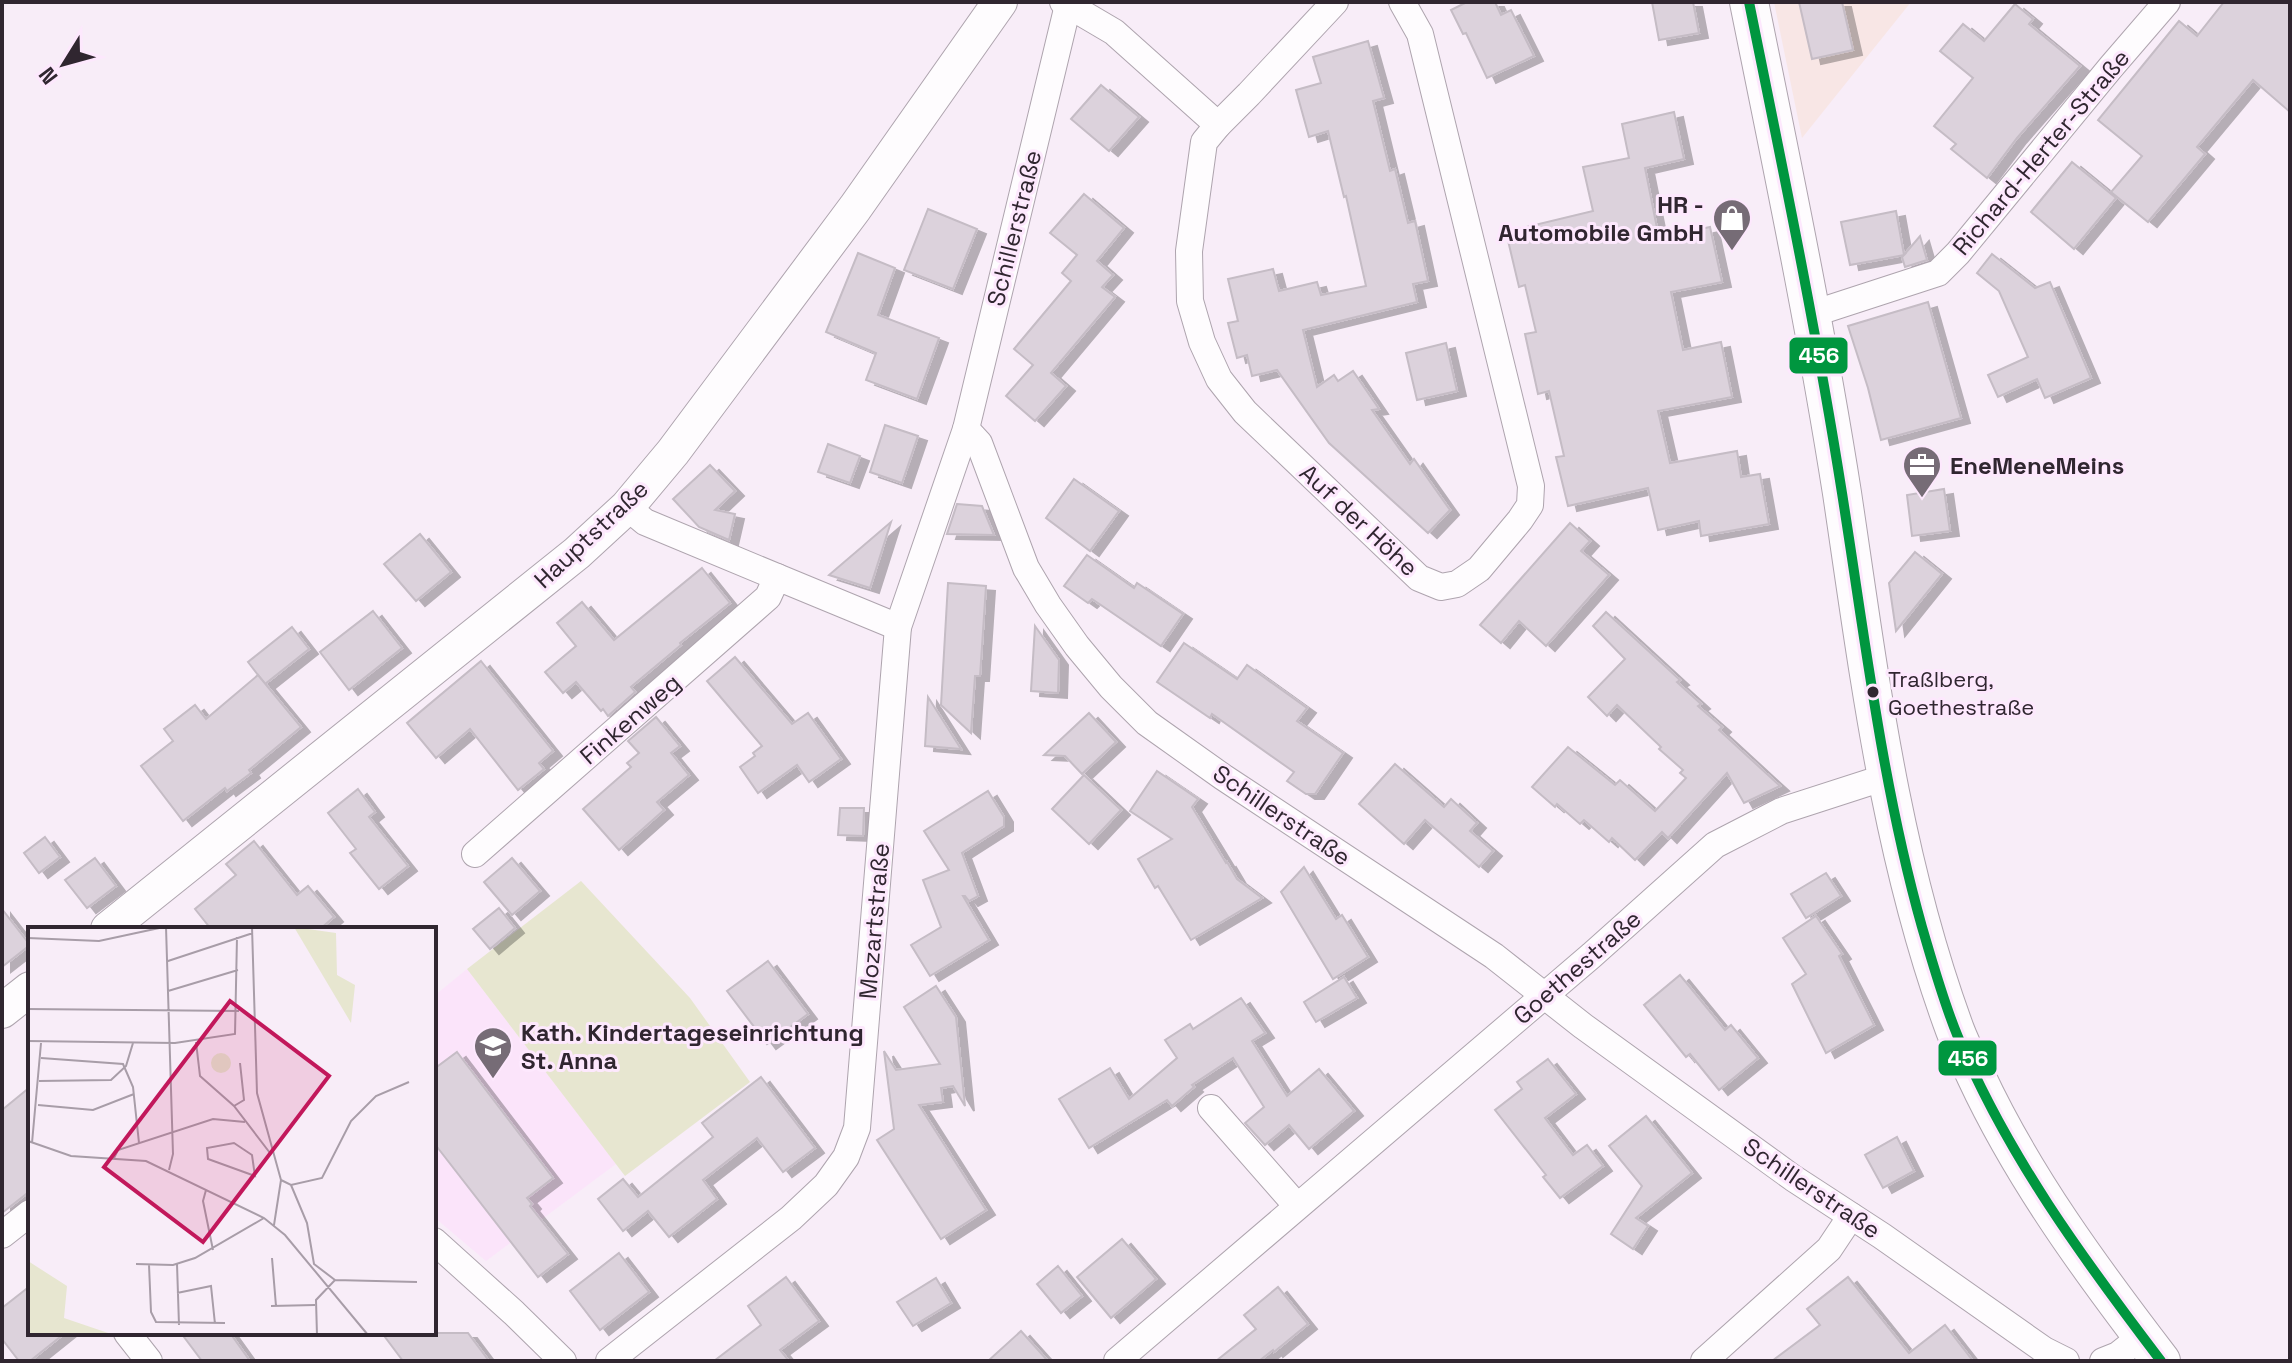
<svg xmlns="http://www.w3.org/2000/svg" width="2292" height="1363" font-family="'Space Grotesk',sans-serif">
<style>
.commercial{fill:#f8e6e5}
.built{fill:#fbe4fa}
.green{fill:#e7e6d0}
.building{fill:#dcd2dc;stroke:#c5bcc5;stroke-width:2;filter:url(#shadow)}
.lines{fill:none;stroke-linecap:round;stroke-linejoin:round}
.minor-casing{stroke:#aea4ae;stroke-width:28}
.tertiary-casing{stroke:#aea4ae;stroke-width:36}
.secondary-casing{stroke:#aea4ae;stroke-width:40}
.minor{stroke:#fefcfe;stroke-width:26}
.tertiary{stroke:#fefcfe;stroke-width:34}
.secondary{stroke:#fefcfe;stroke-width:38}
.bus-1-casing{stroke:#fde8fd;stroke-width:16}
.bus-1{stroke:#00963f;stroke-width:10}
.bus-dot{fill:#302630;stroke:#fde8fd;stroke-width:3}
.labels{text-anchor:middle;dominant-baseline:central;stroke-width:6;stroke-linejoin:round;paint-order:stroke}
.bus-label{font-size:22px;fill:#302630;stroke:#fde8fd;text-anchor:start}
.street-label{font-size:24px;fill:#302630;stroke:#fde8fd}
.poi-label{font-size:24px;font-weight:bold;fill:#302630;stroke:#fde8fd;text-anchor:start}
.inset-road{fill:none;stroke:#a89da8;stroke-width:2}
.view{fill:#c2185b;fill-opacity:0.15;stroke:#c2185b;stroke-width:4}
.inset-edge{fill:none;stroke:#302630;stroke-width:4}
.line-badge{stroke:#fde8fd;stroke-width:3}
.badge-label{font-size:22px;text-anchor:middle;font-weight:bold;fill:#fff}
</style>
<defs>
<filter id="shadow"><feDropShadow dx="9" dy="5" stdDeviation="0" flood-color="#0004"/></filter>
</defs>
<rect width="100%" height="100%" fill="#f8edf8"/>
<!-- commercial -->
<polygon class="commercial" points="1774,2 1911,2 1802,138"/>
<!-- built -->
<polygon class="built" points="467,969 616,1164 486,1261 434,1217 434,996"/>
<!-- green -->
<polygon class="green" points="581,881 690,998 750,1082 625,1176 467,969"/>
<!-- building -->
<g class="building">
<polygon points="1467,2 1495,2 1501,15 1511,10 1534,56 1487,78 1466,33 1463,34 1451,10"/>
<polygon points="1652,2 1693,2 1699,33 1659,40"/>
<polygon points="1799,2 1842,2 1853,50 1812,59"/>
<polygon points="2224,2 2290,2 2290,112 2253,80 2197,147 2205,154 2148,222 2111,192 2142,156 2098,120 2179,21 2197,36"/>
<polygon points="2015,4 2033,19 2029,24 2080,66 2017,138 1987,178 1951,149 1956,144 1934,126 1973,78 1940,51 1963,24 1984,41"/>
<polygon points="1368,41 1384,98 1373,101 1390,171 1395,169 1408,223 1415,221 1428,281 1413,284 1417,302 1303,330 1317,387 1334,375 1338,381 1353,371 1379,409 1372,410 1410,464 1414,459 1450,510 1428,533 1329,443 1277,370 1252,376 1247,355 1237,358 1228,323 1238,321 1228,279 1273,269 1279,291 1317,282 1321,295 1366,286 1346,196 1344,197 1328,131 1309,137 1296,90 1321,83 1313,57"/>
<polygon points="1101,85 1139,117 1109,151 1071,119"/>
<polygon points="1674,112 1684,159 1645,168 1659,238 1710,227 1722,282 1671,292 1683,350 1721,342 1732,397 1658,411 1670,463 1737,451 1741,477 1760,474 1769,524 1701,536 1699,521 1658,530 1648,488 1568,506 1556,457 1564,456 1549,391 1538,394 1525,334 1536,332 1525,285 1519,287 1506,232 1593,211 1583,167 1629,158 1622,124"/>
<polygon points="2072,162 2116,198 2074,249 2031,212"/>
<polygon points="1084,194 1124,228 1097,261 1113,275 1102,287 1115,297 1051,373 1066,386 1035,421 1006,396 1033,365 1014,349 1071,281 1062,273 1077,255 1050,233"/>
<polygon points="928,209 977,229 953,289 904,270"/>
<polygon points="1896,211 1904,255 1920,236 1927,260 1905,267 1902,257 1904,255 1850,265 1841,222"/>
<polygon points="858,253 895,268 878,315 939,338 917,399 866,380 876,353 826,332"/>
<polygon points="1992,254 2035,288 2050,282 2091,378 2045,398 2037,379 1998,397 1988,375 2028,357 1999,291 1977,273"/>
<polygon points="1928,302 1961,418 1881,440 1868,388 1848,326"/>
<polygon points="1446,343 1457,391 1417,400 1406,353"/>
<polygon points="885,425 918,436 902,483 870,472"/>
<polygon points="828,444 860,456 850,483 818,472"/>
<polygon points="710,465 735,491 715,510 735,514 729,540 699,527 673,499"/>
<polygon points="1074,479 1119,511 1090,551 1046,518"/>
<polygon points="1944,489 1950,531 1912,536 1907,495"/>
<polygon points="957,504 982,506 994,535 947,534"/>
<polygon points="891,522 870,588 829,575"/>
<polygon points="1570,523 1590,541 1581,551 1609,575 1546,646 1519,621 1501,643 1480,625"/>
<polygon points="420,534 451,572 416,601 384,564"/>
<polygon points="1915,552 1942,574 1896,631 1889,583"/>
<polygon points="1087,555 1134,588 1137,583 1183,614 1161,646 1092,599 1088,603 1064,586"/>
<polygon points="702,568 730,603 680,643 681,645 631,687 635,692 608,716 603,709 601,711 576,682 563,693 545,672 576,646 557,623 582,602 614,640"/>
<polygon points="948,583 986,586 980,676 975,676 971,733 941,705"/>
<polygon points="373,611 402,648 349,690 320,652"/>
<polygon points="1606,612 1680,680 1677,682 1701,704 1698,706 1722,727 1719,730 1780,786 1744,803 1727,773 1668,838 1662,832 1635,860 1612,838 1609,842 1584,820 1580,824 1557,804 1555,807 1532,787 1568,747 1615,785 1620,780 1655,811 1686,778 1680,773 1683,770 1659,749 1661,747 1617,705 1607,716 1588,697 1625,659 1593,626"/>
<polygon points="1035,626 1059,660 1058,693 1031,691"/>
<polygon points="292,627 309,649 265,684 248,662"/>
<polygon points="1184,643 1237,679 1247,665 1307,708 1297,721 1343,753 1315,794 1306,794 1287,781 1294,772 1212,714 1210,718 1157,682"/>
<polygon points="735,657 792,724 808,713 841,759 809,782 797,765 758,793 740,767 755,756 753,753 762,746 707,681"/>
<polygon points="481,661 553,751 539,763 544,769 518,790 470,729 436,758 407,723"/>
<polygon points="258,675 301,727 249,770 251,773 227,791 225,788 183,821 141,766 173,741 164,729 195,705 206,719"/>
<polygon points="928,697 961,749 925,746"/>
<polygon points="1089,713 1116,742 1082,774 1065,756 1044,755"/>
<polygon points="656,717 680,746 671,753 689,775 657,802 664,810 619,850 583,809 631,767 627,763 639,753 628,741"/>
<polygon points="1395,764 1444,807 1451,799 1477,823 1470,831 1493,851 1479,867 1425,820 1404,844 1359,804"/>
<polygon points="1157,771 1198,799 1192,807 1226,863 1227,862 1237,879 1262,898 1191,940 1158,886 1155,888 1138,859 1172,839 1130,811"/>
<polygon points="1084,775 1121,810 1089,844 1052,809"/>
<polygon points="358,789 375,812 369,817 408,866 379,889 350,853 356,849 328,813"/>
<polygon points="988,791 1004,817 1004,826 962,853 978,896 969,901 965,896 963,896 989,940 930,976 911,945 941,927 923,880 949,870 924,831"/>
<polygon points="840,808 864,808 863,836 838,835"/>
<polygon points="45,837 60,857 39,873 24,853"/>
<polygon points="254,841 297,895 308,886 334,917 320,929 211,929 195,909 236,875 226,864"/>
<polygon points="95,858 116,886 87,908 65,880"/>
<polygon points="512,858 540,891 512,915 484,882"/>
<polygon points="1304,867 1336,919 1342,915 1368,957 1333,979 1281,892"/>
<polygon points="1826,873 1841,896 1806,918 1791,894"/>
<polygon points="499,908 515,928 490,949 473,929"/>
<polygon points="2,909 30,945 2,967"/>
<polygon points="1816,916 1842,954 1839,956 1874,1025 1826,1053 1792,984 1806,974 1783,938"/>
<polygon points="768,961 808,1014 767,1044 727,991"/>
<polygon points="1680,975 1725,1030 1731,1025 1758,1058 1719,1090 1690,1054 1686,1057 1644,1005"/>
<polygon points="1344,977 1357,998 1316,1022 1304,1002"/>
<polygon points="936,986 956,1017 965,1106 953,1086 941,1088 943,1102 919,1105 986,1210 941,1239 877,1140 894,1129 884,1051 896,1070 940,1064 904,1007"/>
<polygon points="1241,998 1265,1033 1252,1041 1287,1096 1319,1069 1354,1111 1309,1149 1289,1125 1265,1145 1245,1123 1264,1107 1233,1058 1192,1085 1194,1087 1172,1106 1167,1100 1089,1148 1059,1099 1110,1068 1129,1099 1177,1058 1165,1040 1190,1024 1193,1029"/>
<polygon points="457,1052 553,1178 527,1198 532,1204 530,1206 568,1254 538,1277 434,1143 434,1069"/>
<polygon points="1548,1059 1576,1094 1545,1118 1573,1155 1587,1145 1603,1166 1560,1198 1543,1177 1546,1175 1495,1110 1522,1089 1517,1082"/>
<polygon points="761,1077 815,1148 783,1172 757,1138 703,1180 717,1199 669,1237 648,1211 623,1231 598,1199 623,1179 638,1197 713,1137 702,1123"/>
<polygon points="30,1087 30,1191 2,1213 2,1110"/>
<polygon points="1646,1116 1692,1173 1636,1218 1648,1226 1633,1249 1611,1234 1642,1186 1609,1146"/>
<polygon points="1897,1137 1914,1171 1883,1188 1865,1155"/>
<polygon points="1122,1239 1156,1279 1111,1318 1077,1277"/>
<polygon points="619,1253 649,1292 600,1330 570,1291"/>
<polygon points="1058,1266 1082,1296 1061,1313 1037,1284"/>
<polygon points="786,1277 819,1321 780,1350 789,1361 714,1361 761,1325 748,1306"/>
<polygon points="1848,1277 1909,1353 1945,1325 1973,1361 1772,1361 1820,1325 1807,1309"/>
<polygon points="936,1278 951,1303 913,1326 897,1302"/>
<polygon points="30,1286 30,1333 65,1333 30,1361 19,1361 2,1339 2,1308"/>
<polygon points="1278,1287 1308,1324 1274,1352 1273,1350 1259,1361 1216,1361 1256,1329 1244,1315"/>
<polygon points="1021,1331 1048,1361 988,1361"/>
<polygon points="181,1333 230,1333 250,1361 202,1361"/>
<polygon points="382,1333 468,1333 489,1361 403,1361"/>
</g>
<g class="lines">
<!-- minor casing -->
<g class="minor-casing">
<g id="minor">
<polyline points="1063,2 1114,32 1218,125"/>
<polyline points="1335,2 1249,94 1218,125 1204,142 1189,251 1190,301 1202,342 1219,379 1245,412 1419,578 1441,587 1457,584 1479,569 1520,520 1530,505 1531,486 1420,34 1402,2"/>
<polyline points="1812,314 1938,273 1958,253 2111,67 2167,2"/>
<polyline points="966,429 979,443 1026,568 1048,605 1077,646 1111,687 1147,723 1223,777 1494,956 1583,1026 1793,1178 1882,1236 2044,1350 2066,1361"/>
<polyline points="627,507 645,522 777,577"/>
<polyline points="475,854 768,597 777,577 898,627"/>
<polyline points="1211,1108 1297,1206"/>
<polyline points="2,1235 30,1213"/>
<polyline points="434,1241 514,1313 563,1361"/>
<polyline points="127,1333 149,1361"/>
<polyline points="609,1361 791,1218 826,1185 846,1157 857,1128 898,627 966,429 1068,5"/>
<polyline points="1117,1361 1592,955 1715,845 1781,811 1886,777"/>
<polyline points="1704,1361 1829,1249 1851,1216"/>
<polyline points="2103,1361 2118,1355 2142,1336"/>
</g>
</g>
<!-- tertiary casing -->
<g class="tertiary-casing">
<g id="tertiary">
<polyline points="108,929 577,553 627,507 673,452 855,208 1000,2"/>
<polyline points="2,1011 30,989"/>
</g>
</g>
<!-- secondary casing -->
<g class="secondary-casing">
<path id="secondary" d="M1749,2C1782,165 1816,328 1842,493C1869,674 1891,857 1955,1030C1961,1046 1969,1061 1976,1076C2024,1179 2092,1271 2161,1361"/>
</g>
<!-- minor -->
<use href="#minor" class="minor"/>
<!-- tertiary -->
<use href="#tertiary" class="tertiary"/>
<!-- secondary -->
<use href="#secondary" class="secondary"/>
<!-- bus-1 casing -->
<g class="bus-1-casing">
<path id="bus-1" d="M1749,2C1782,165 1816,328 1842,493C1865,638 1882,785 1922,927C1933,964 1943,1001 1958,1037C2007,1155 2084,1260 2161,1361"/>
</g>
<!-- bus-1 -->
<use href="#bus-1" class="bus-1"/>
</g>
<!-- icons -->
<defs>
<g id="shop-pin" transform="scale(2)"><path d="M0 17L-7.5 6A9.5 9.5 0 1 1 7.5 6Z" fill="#766c76" stroke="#fde8fd"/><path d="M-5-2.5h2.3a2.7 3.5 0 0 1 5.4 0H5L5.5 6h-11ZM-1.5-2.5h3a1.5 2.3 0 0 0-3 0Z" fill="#fff"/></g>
<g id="office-pin" transform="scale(2)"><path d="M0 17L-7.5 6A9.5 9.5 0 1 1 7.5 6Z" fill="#766c76" stroke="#fde8fd"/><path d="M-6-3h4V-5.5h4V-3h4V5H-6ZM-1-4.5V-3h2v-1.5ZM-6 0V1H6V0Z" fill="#fff"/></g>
<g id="school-pin" transform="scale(2)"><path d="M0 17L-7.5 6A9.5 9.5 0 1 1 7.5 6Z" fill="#766c76" stroke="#fde8fd"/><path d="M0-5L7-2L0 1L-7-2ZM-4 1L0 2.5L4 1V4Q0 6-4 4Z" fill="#fff"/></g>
</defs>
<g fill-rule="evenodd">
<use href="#shop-pin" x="1732" y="218"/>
<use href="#office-pin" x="1922" y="465"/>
<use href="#school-pin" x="493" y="1046"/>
</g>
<!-- markers -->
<circle class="bus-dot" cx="1873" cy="692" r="7"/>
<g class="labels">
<!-- bus labels -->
<g class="bus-label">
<text x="1888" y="679">Traßlberg,<tspan x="1888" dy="28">Goethestraße</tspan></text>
</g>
<!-- street labels -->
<g class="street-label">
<text transform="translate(2041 152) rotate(-50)">Richard-Herter-Straße</text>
<text transform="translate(1014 228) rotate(-76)">Schillerstraße</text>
<text transform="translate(1359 520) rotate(43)">Auf der Höhe</text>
<text transform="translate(591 534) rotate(-43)">Hauptstraße</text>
<text transform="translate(630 719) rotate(-41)">Finkenweg</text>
<text transform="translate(1282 815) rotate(34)">Schillerstraße</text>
<text transform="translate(874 921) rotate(-85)">Mozartstraße</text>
<text transform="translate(1577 967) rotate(-41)">Goethestraße</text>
<text transform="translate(1812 1188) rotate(34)">Schillerstraße</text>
</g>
<!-- poi labels -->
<g class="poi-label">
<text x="1704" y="204" text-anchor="end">HR -<tspan x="1704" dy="28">Automobile GmbH</tspan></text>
<text x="1950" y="465">EneMeneMeins</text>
<text x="521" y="1032">Kath. Kindertageseinrichtung<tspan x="521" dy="28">St. Anna</tspan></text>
</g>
</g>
<!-- overview -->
<g transform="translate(28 927)">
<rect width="408" height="408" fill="#f8edf8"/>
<path d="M266,0L308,6L309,48L327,58L323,96ZM183 136a10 10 0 1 1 20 0a10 10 0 1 1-20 0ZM0,334L39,359L36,391L86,408H0Z" fill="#e7e6d0"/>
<path class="inset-road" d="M138,0L145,227L141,243M224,0L229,166L253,253L246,298M0,11L71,14L136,0M140,34L225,6M140,64L210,43M0,82L211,84M0,114L147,116L207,107L209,10M168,115L172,149L206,179L242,226M13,131L95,137L105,160L111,216M11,154L83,153L98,139L105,116M10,178L65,183L106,167M206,179L216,173L212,136M0,214L43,229L118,234L236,291L257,308L340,408M4,216L13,116M206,216L224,228L227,249L180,232L179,221ZM86,231L90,223L185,192L217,195M253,253L263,258L294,251L323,194L348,169L381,155M263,258L279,296L286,337L307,353M178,263L175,274L185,323M244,331L248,379M108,337L145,338L167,331L236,291M149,337L151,398M121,338L123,385L128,395L197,396M149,366L183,359L187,397M243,379L287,378M289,408L288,373L307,353L389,355"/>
<path class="view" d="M202,74L301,149L175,315L76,240Z"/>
<rect width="408" height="408" class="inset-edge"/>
</g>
<g class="line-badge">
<rect x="1788" y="336" width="61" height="39" rx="8" fill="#00963f"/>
<rect x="1937" y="1039" width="61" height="38" rx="8" fill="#00963f"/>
</g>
<g class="badge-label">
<text x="1819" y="363">456</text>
<text x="1968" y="1066">456</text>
</g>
<!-- border -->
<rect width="2292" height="1363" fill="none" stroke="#302630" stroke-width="8"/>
<!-- north arrow -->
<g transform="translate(64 64) rotate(233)" stroke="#fde8fd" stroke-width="6" paint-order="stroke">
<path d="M0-6L14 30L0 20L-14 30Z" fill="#302630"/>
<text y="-12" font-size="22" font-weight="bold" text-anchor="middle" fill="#302630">N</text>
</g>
</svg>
